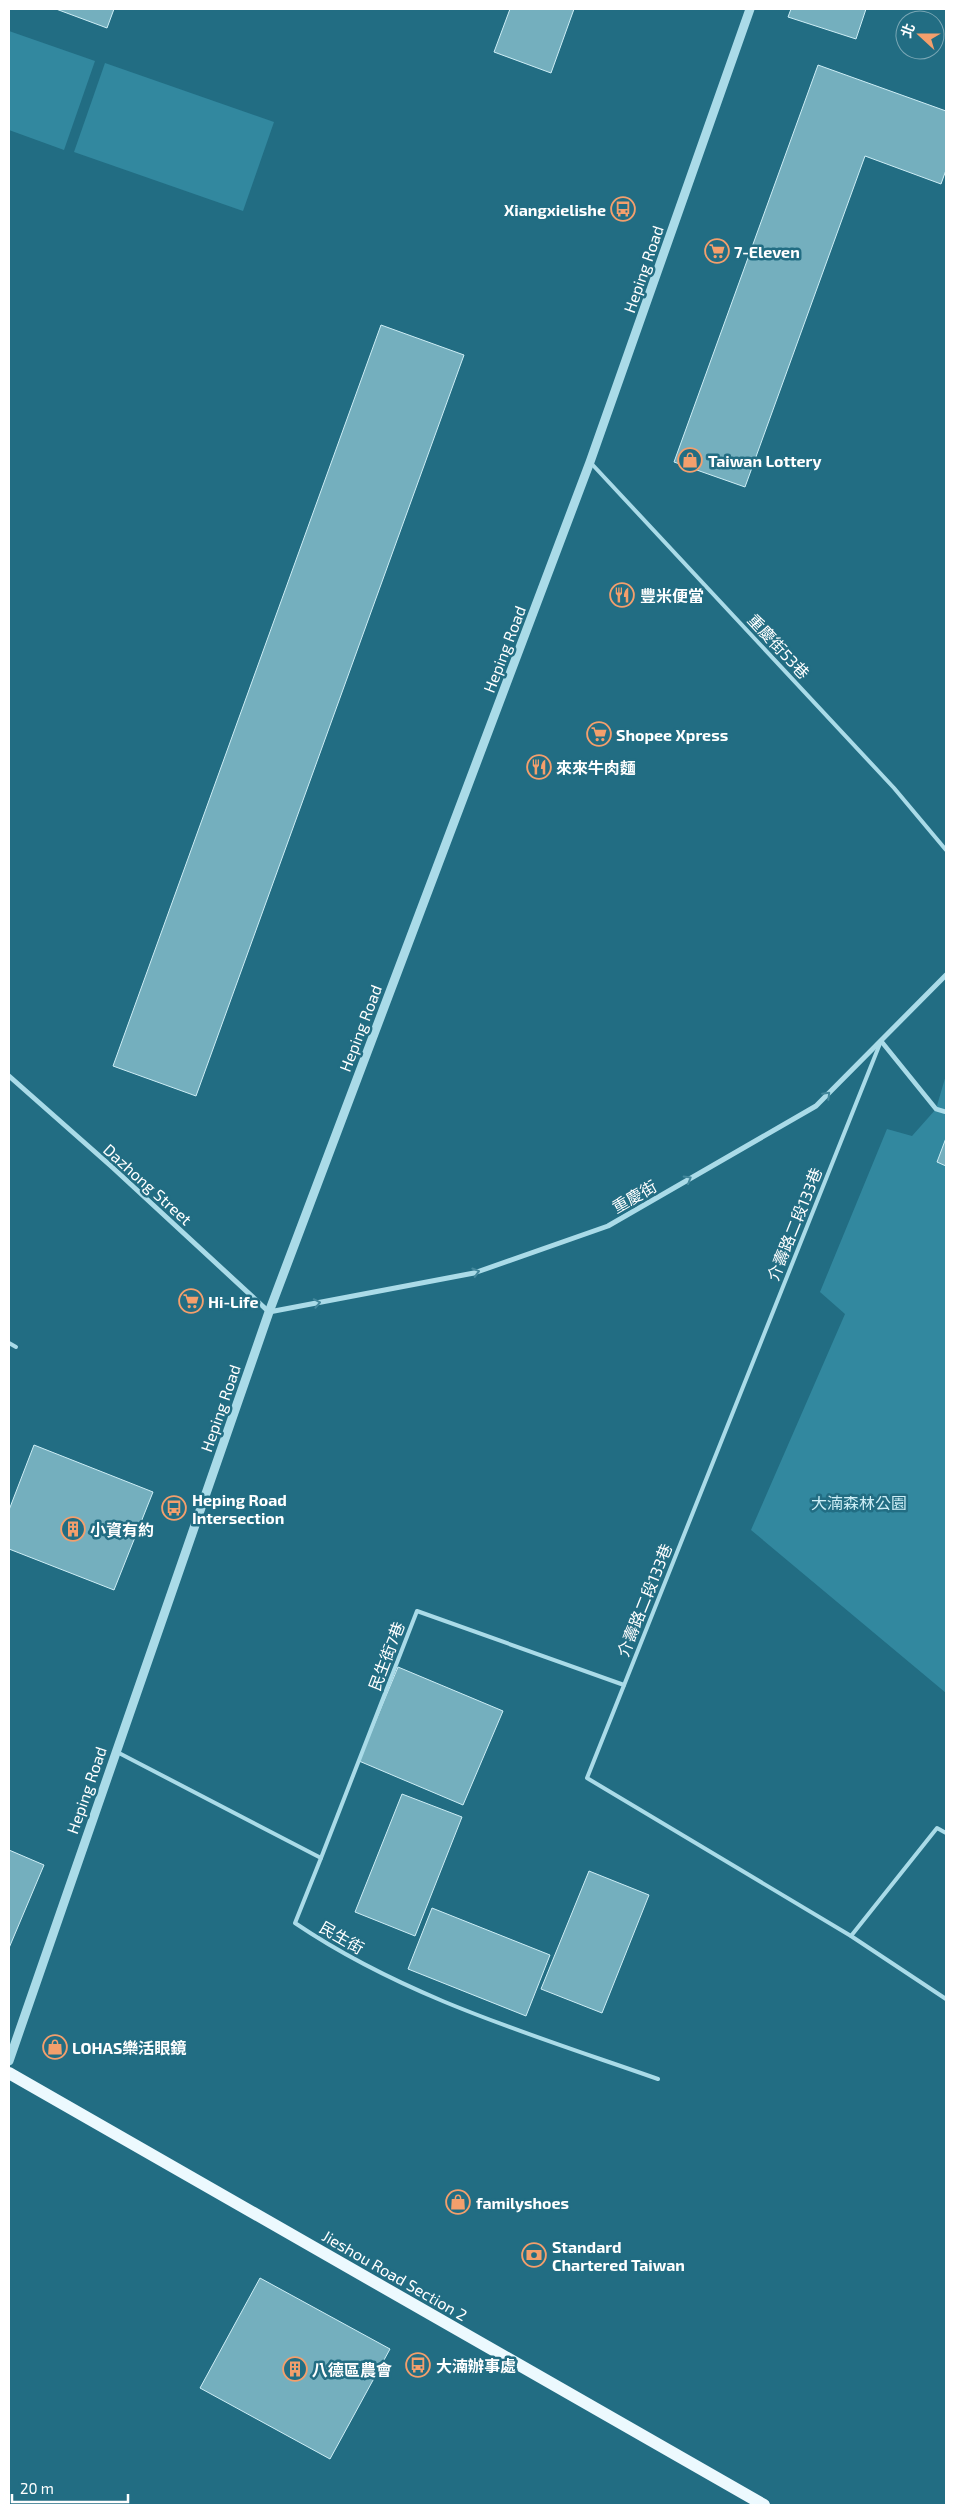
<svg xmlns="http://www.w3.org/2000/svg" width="955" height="2514" font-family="'Exo 2','Noto Sans TC',sans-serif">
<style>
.green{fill:#32889f}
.building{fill:#74afbe;stroke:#ceeef6}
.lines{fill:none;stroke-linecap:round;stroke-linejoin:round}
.service{stroke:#aadbe8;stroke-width:4}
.pedestrian{stroke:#aadbe8;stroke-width:4.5}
.minor{stroke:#aadbe8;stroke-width:5}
.tertiary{stroke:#aadbe8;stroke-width:9}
.primary{stroke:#ecf9fe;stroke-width:12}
.oneway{stroke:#44889c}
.labels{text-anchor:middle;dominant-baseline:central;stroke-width:5;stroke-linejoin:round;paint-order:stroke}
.poi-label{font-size:16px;font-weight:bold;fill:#fff;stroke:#226d83;text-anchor:start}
.street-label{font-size:16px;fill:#fff;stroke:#226d83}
.park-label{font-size:16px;fill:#ceeef6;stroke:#226d83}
</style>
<rect width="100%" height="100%" fill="#226d83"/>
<!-- green -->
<g class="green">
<polygon points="9,31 95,61 64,150 9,130"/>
<polygon points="105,63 274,122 243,211 74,152"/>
<polygon points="946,1075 946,1693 751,1530 845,1314 820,1292 887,1129 912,1136 936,1109"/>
</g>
<!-- building -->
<g class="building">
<polygon points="56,9 114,9 107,28"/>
<polygon points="510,9 574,9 551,73 494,52"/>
<polygon points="791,9 866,9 856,39 788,17"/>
<polygon points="818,65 946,111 946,170 941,184 865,156 745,487 674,462"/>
<polygon points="381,325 464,355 196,1096 113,1066"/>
<polygon points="946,1138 946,1166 937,1162"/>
<polygon points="34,1445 153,1492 114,1590 9,1549 9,1510"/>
<polygon points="398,1667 503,1711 463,1805 359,1761"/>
<polygon points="402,1794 462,1817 415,1936 355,1912"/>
<polygon points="9,1850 44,1865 9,1948"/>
<polygon points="589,1871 649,1895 602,2013 541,1989"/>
<polygon points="432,1908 550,1955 526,2016 408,1969"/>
<polygon points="260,2278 390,2349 330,2459 200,2388"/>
</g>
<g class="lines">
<!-- service -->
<g class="service">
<polyline points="590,462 894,788 946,850"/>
<polyline points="881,1041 587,1778 851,1936 946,1999"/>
<polyline points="9,1343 16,1347"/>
<path d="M117,1752L321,1858L295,1923C406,1998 533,2035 658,2079"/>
<polyline points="321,1858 417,1611 624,1685"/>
<polyline points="851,1936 937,1828 946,1833"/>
</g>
<!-- pedestrian -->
<polyline class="pedestrian" points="881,1041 936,1109 946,1112"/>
<!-- minor -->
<polyline class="minor" points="9,1076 112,1167 269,1312 474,1273 608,1226 816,1106 946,975"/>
<!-- tertiary -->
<polyline class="tertiary" points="9,2061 269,1312 590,462 750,9"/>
<!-- primary -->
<polyline class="primary" points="9,2073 764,2505"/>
</g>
<!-- one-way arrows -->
<defs><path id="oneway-chevron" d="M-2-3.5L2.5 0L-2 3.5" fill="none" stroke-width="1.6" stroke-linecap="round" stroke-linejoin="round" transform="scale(1.25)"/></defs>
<g class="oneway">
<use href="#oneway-chevron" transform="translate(827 1095) rotate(-45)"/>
<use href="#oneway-chevron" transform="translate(688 1179) rotate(-30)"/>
<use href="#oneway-chevron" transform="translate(476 1272) rotate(-16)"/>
<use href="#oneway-chevron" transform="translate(317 1303) rotate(-11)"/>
</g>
<!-- icons -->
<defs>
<g id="bus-ring" transform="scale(1.25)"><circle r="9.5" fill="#226d83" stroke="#f49f6c" stroke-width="1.5"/><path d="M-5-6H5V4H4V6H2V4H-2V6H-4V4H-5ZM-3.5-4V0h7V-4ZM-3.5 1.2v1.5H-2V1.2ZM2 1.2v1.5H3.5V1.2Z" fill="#f49f6c"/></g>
<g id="supermarket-ring" transform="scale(1.25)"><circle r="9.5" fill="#226d83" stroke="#f49f6c" stroke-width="1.5"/><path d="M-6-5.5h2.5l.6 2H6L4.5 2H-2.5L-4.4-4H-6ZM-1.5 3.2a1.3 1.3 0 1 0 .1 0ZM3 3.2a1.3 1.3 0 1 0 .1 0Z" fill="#f49f6c"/></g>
<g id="shop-ring" transform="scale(1.25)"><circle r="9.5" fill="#226d83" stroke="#f49f6c" stroke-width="1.5"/><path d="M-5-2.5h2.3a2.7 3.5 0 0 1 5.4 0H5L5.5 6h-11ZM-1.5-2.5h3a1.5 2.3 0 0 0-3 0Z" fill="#f49f6c"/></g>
<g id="restaurant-ring" transform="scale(1.25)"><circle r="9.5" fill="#226d83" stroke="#f49f6c" stroke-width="1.5"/><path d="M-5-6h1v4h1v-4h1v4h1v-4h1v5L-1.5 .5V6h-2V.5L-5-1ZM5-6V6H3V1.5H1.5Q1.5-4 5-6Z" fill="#f49f6c"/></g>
<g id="building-ring" transform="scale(1.25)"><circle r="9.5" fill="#226d83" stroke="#f49f6c" stroke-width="1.5"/><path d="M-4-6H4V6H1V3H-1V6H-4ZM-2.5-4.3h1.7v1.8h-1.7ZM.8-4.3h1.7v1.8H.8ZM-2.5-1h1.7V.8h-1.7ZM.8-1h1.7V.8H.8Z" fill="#f49f6c"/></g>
<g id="bank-ring" transform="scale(1.25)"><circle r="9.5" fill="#226d83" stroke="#f49f6c" stroke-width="1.5"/><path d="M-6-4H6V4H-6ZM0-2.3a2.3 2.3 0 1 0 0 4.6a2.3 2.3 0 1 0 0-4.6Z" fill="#f49f6c"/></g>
</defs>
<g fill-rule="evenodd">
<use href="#bus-ring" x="623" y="209"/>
<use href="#supermarket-ring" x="717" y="251"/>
<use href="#shop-ring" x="690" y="460"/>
<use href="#restaurant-ring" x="622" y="595"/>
<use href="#supermarket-ring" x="599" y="734"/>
<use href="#restaurant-ring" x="539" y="767"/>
<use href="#supermarket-ring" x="191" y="1301"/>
<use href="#bus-ring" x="174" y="1508"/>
<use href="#building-ring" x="73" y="1529"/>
<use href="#shop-ring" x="55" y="2047"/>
<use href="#shop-ring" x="458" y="2202"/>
<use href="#bank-ring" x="534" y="2255"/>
<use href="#bus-ring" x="418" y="2365"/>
<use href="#building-ring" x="295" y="2369"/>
</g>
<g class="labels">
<!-- poi labels -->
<g class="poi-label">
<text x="606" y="209" text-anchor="end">Xiangxielishe</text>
<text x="734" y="251">7-Eleven</text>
<text x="708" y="460">Taiwan Lottery</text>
<text x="640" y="595">豐米便當</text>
<text x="616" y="734">Shopee Xpress</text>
<text x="556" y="767">來來牛肉麵</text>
<text x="208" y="1301">Hi-Life</text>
<text x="192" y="1499">Heping Road<tspan x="192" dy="18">Intersection</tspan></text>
<text x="90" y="1529">小資有約</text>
<text x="72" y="2047">LOHAS樂活眼鏡</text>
<text x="476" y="2202">familyshoes</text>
<text x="552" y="2246">Standard<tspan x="552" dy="18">Chartered Taiwan</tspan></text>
<text x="436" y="2365">大湳辦事處</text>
<text x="312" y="2369">八德區農會</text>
</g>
<!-- street labels -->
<g class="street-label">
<text transform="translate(643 269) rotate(-71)">Heping Road</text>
<text transform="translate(779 646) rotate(47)">重慶街53巷</text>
<text transform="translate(504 649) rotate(-69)">Heping Road</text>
<text transform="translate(360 1028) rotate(-69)">Heping Road</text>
<text transform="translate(148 1184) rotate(42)">Dazhong Street</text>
<text transform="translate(634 1196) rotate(-30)">重慶街</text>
<text transform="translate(794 1224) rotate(-68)">介壽路二段133巷</text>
<text transform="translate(220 1408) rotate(-71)">Heping Road</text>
<text transform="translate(644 1600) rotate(-68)">介壽路二段133巷</text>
<text transform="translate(386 1656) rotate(-69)">民生街7巷</text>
<text transform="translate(86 1790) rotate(-71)">Heping Road</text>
<text transform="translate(342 1937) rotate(30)">民生街</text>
<text transform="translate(395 2275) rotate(30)">Jieshou Road Section 2</text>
</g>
<!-- park labels -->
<g class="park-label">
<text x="859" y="1502">大湳森林公園</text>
</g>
</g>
<!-- border -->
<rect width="955" height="2514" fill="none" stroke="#ffffff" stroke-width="20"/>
<!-- north arrow -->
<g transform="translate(920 35) rotate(291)"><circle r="24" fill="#226d83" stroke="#7aa7b5"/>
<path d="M0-4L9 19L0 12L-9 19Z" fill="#f49f6c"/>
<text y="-8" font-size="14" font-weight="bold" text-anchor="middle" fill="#ffffff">北</text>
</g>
<!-- scale -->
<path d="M12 2494v8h116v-8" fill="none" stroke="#ffffff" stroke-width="2.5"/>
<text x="20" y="2494" font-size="15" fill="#ffffff" stroke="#226d83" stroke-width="4" paint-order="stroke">20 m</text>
</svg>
